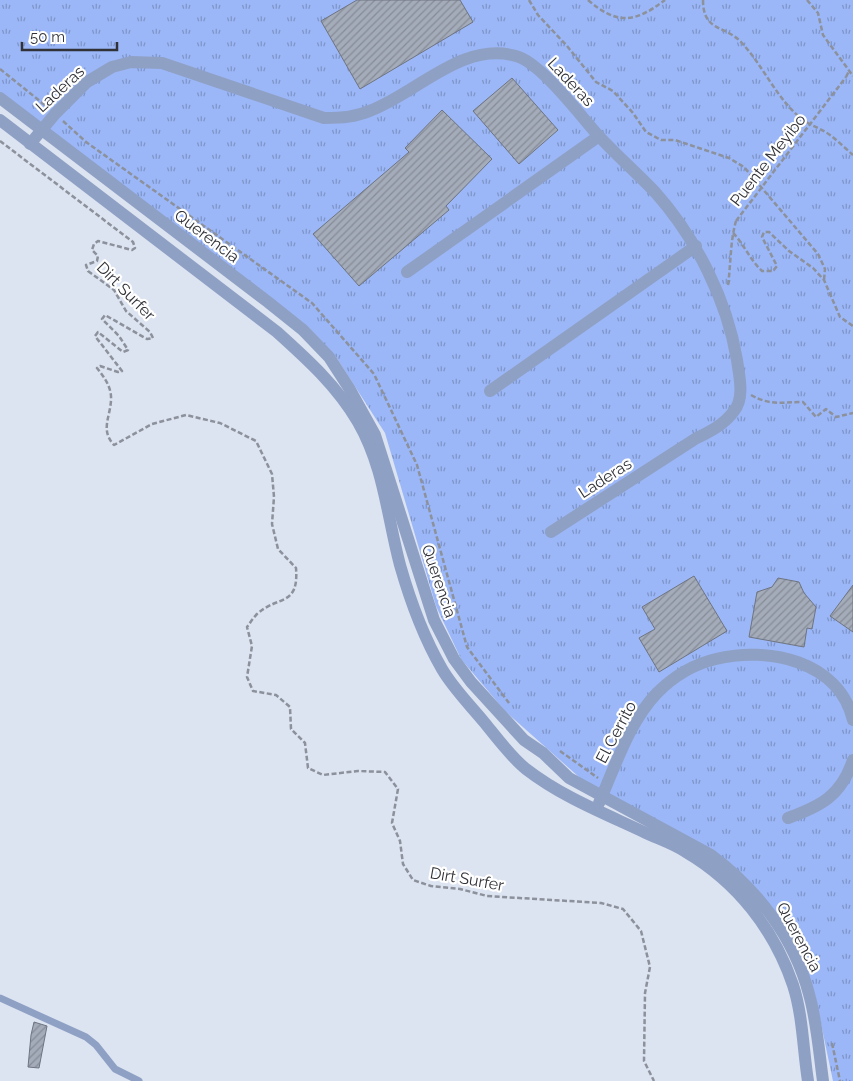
<svg xmlns="http://www.w3.org/2000/svg" width="853" height="1081" font-family="Raleway,sans-serif">
<style>
.grass{fill:url(#grass-tufts)}
.building{fill:url(#building-hatch);stroke:#6e7481}
.lines{fill:none;stroke-linecap:round;stroke-linejoin:round}
.path{stroke:#8c919b;stroke-width:2.5;stroke-dasharray:5 2.5;stroke-linecap:butt}
.lane{stroke:#8fa0c5;stroke-width:7}
.street{stroke:#8fa0c5;stroke-width:12}
.path-bridge{stroke:#8c919b;stroke-width:2.5;stroke-dasharray:5 2.5;stroke-linecap:butt}
.labels{text-anchor:middle;dominant-baseline:central;stroke-width:4.5;stroke-linejoin:round;paint-order:stroke}
.street-label{font-size:16px;fill:#303238;stroke:#fff}
</style>
<defs>
<pattern id="grass-tufts" width="24" height="20" patternUnits="userSpaceOnUse" patternTransform="scale(1.25)"><rect width="24" height="20" fill="#9bb7f7"/><path d="M3 7l-1-3M5 7V3M7 7l1-3M15 17l-1-3M17 17v-4M19 17l1-3" fill="none" stroke="#7f95c9"/></pattern>
<pattern id="building-hatch" width="6" height="6" patternUnits="userSpaceOnUse" patternTransform="scale(1.25)"><rect width="6" height="6" fill="#a4abb9"/><path d="M-1 1l2-2M0 6l6-6M5 7l2-2" fill="none" stroke="#868c97"/></pattern>
</defs>
<rect width="100%" height="100%" fill="#dce3f1"/>
<!-- grass -->
<polygon class="grass" points="0,0 853,0 853,1081 833,1081 815,995 779,923 579,777 505,711 461,659 436,606 385,433 336,357 309,328 0,95"/>
<!-- building -->
<g class="building">
<polygon points="357,0 460,0 473,22 360,89 321,21"/>
<polygon points="512,78 558,130 519,164 473,111"/>
<polygon points="442,110 492,159 446,206 449,210 359,286 313,234 409,152 405,148"/>
<polygon points="694,576 727,631 659,672 639,638 655,629 642,607"/>
<polygon points="778,578 799,582 804,593 816,607 812,629 807,628 804,647 749,637 757,592 772,587"/>
<polygon points="853,585 853,632 830,616"/>
<polygon points="34,1022 47,1026 39,1068 28,1067 31,1035"/>
</g>
<g class="lines">
<!-- path -->
<g class="path">
<polyline points="529,0 538,15 567,46 596,82 613,91 633,113 646,132 661,140 675,140 729,158 744,167 818,254 825,269 824,280"/>
<path d="M588,0C617,25 635,23 665,0"/>
<path d="M703,0C703,32 725,25 741,42C763,65 777,100 803,120C812,126 822,129 830,135C838,141 846,149 853,155"/>
<polyline points="807,0 818,13 823,35 853,76"/>
<polyline points="0,69 46,106"/>
<polyline points="846,77 849,71"/>
<polyline points="63,121 86,142 312,303 374,374 417,465 467,647 509,703"/>
<path d="M0,141L133,242L135,248L132,250L98,241L94,244L92,250L98,256L97,261L86,265L88,271L114,290L126,311L150,332L153,338L147,339L105,315L102,319L119,336L128,350L123,352L98,332L95,336L122,371L118,372L100,366L97,368C104,377 110,385 111,396C112,415 99,429 114,445L152,424L186,415L220,423L256,441L272,474L274,497L272,524L278,549L296,568C299,607 278,595 257,614C253,618 250,623 247,627L252,646L247,677L253,691L276,695L290,707L291,729L305,743L308,768L323,775L358,771L385,772L398,789L392,823L400,841L403,864L413,880L431,886L460,889L487,896L601,903L623,909L641,931L650,967L645,993L644,1061L654,1081"/>
<path d="M733,233C744,244 750,260 762,271H773L777,266L762,237L764,232H769L789,251L813,268L824,280L840,317L853,326"/>
<path d="M728,285C731,263 730,242 736,221"/>
<path d="M751,395C770,406 783,402 803,402L816,417L826,409L836,417L853,413"/>
<polyline points="560,751 598,778"/>
<polyline points="832,1043 840,1081"/>
</g>
<!-- lane -->
<polyline class="lane" points="0,998 86,1037 96,1045 115,1069 139,1081"/>
<!-- street -->
<g class="street">
<path d="M0,98L268,302L303,330L329,357L349,388L375,435L434,620L454,659L471,682L524,740L543,753L569,778L711,855C757,889 794,937 809,994C817,1022 819,1052 823,1081"/>
<path d="M0,120L277,332C307,359 337,386 358,422C384,467 387,516 400,565C410,600 424,638 442,669C453,688 470,705 484,722C497,738 511,757 526,769C562,797 606,814 646,833C659,839 674,844 686,852C737,882 774,929 793,985C803,1016 803,1050 808,1081"/>
<path d="M30,144L55,114L87,82L112,67L131,62L162,63L324,118C342,118 356,117 372,110C418,92 463,41 516,56C540,62 579,114 597,134C615,154 636,172 655,192C696,238 727,300 737,360C739,375 745,398 734,411C724,425 709,432 695,439L551,532"/>
<polyline points="407,272 599,136"/>
<polyline points="490,391 696,246"/>
<path d="M599,803C615,767 629,722 657,693C673,677 694,664 716,659C768,646 839,661 853,720"/>
<path d="M788,818C821,806 841,796 853,760"/>
</g>
<!-- path-bridge -->
<polyline class="path-bridge" points="736,221 846,77"/>
</g>
<g class="labels">
<!-- street labels -->
<g class="street-label">
<text transform="translate(571 82) rotate(47)">Laderas</text>
<text transform="translate(60 89) rotate(-43)">Laderas</text>
<text transform="translate(768 160) rotate(-52)">Puente Meyibo</text>
<text transform="translate(207 236) rotate(37)">Querencia</text>
<text transform="translate(126 291) rotate(45)">Dirt Surfer</text>
<text transform="translate(605 478) rotate(-33)">Laderas</text>
<text transform="translate(439 581) rotate(71)">Querencia</text>
<text transform="translate(616 732) rotate(-62)">El Cerrito</text>
<text transform="translate(467 879) rotate(10)">Dirt Surfer</text>
<text transform="translate(799 937) rotate(62)">Querencia</text>
</g>
</g>
<!-- scale -->
<path d="M22 42v8h95v-8" fill="none" stroke="#303238" stroke-width="2.5"/>
<text x="30" y="42" font-size="15" fill="#303238" stroke="#ffffff" stroke-width="4" paint-order="stroke">50 m</text>
</svg>
